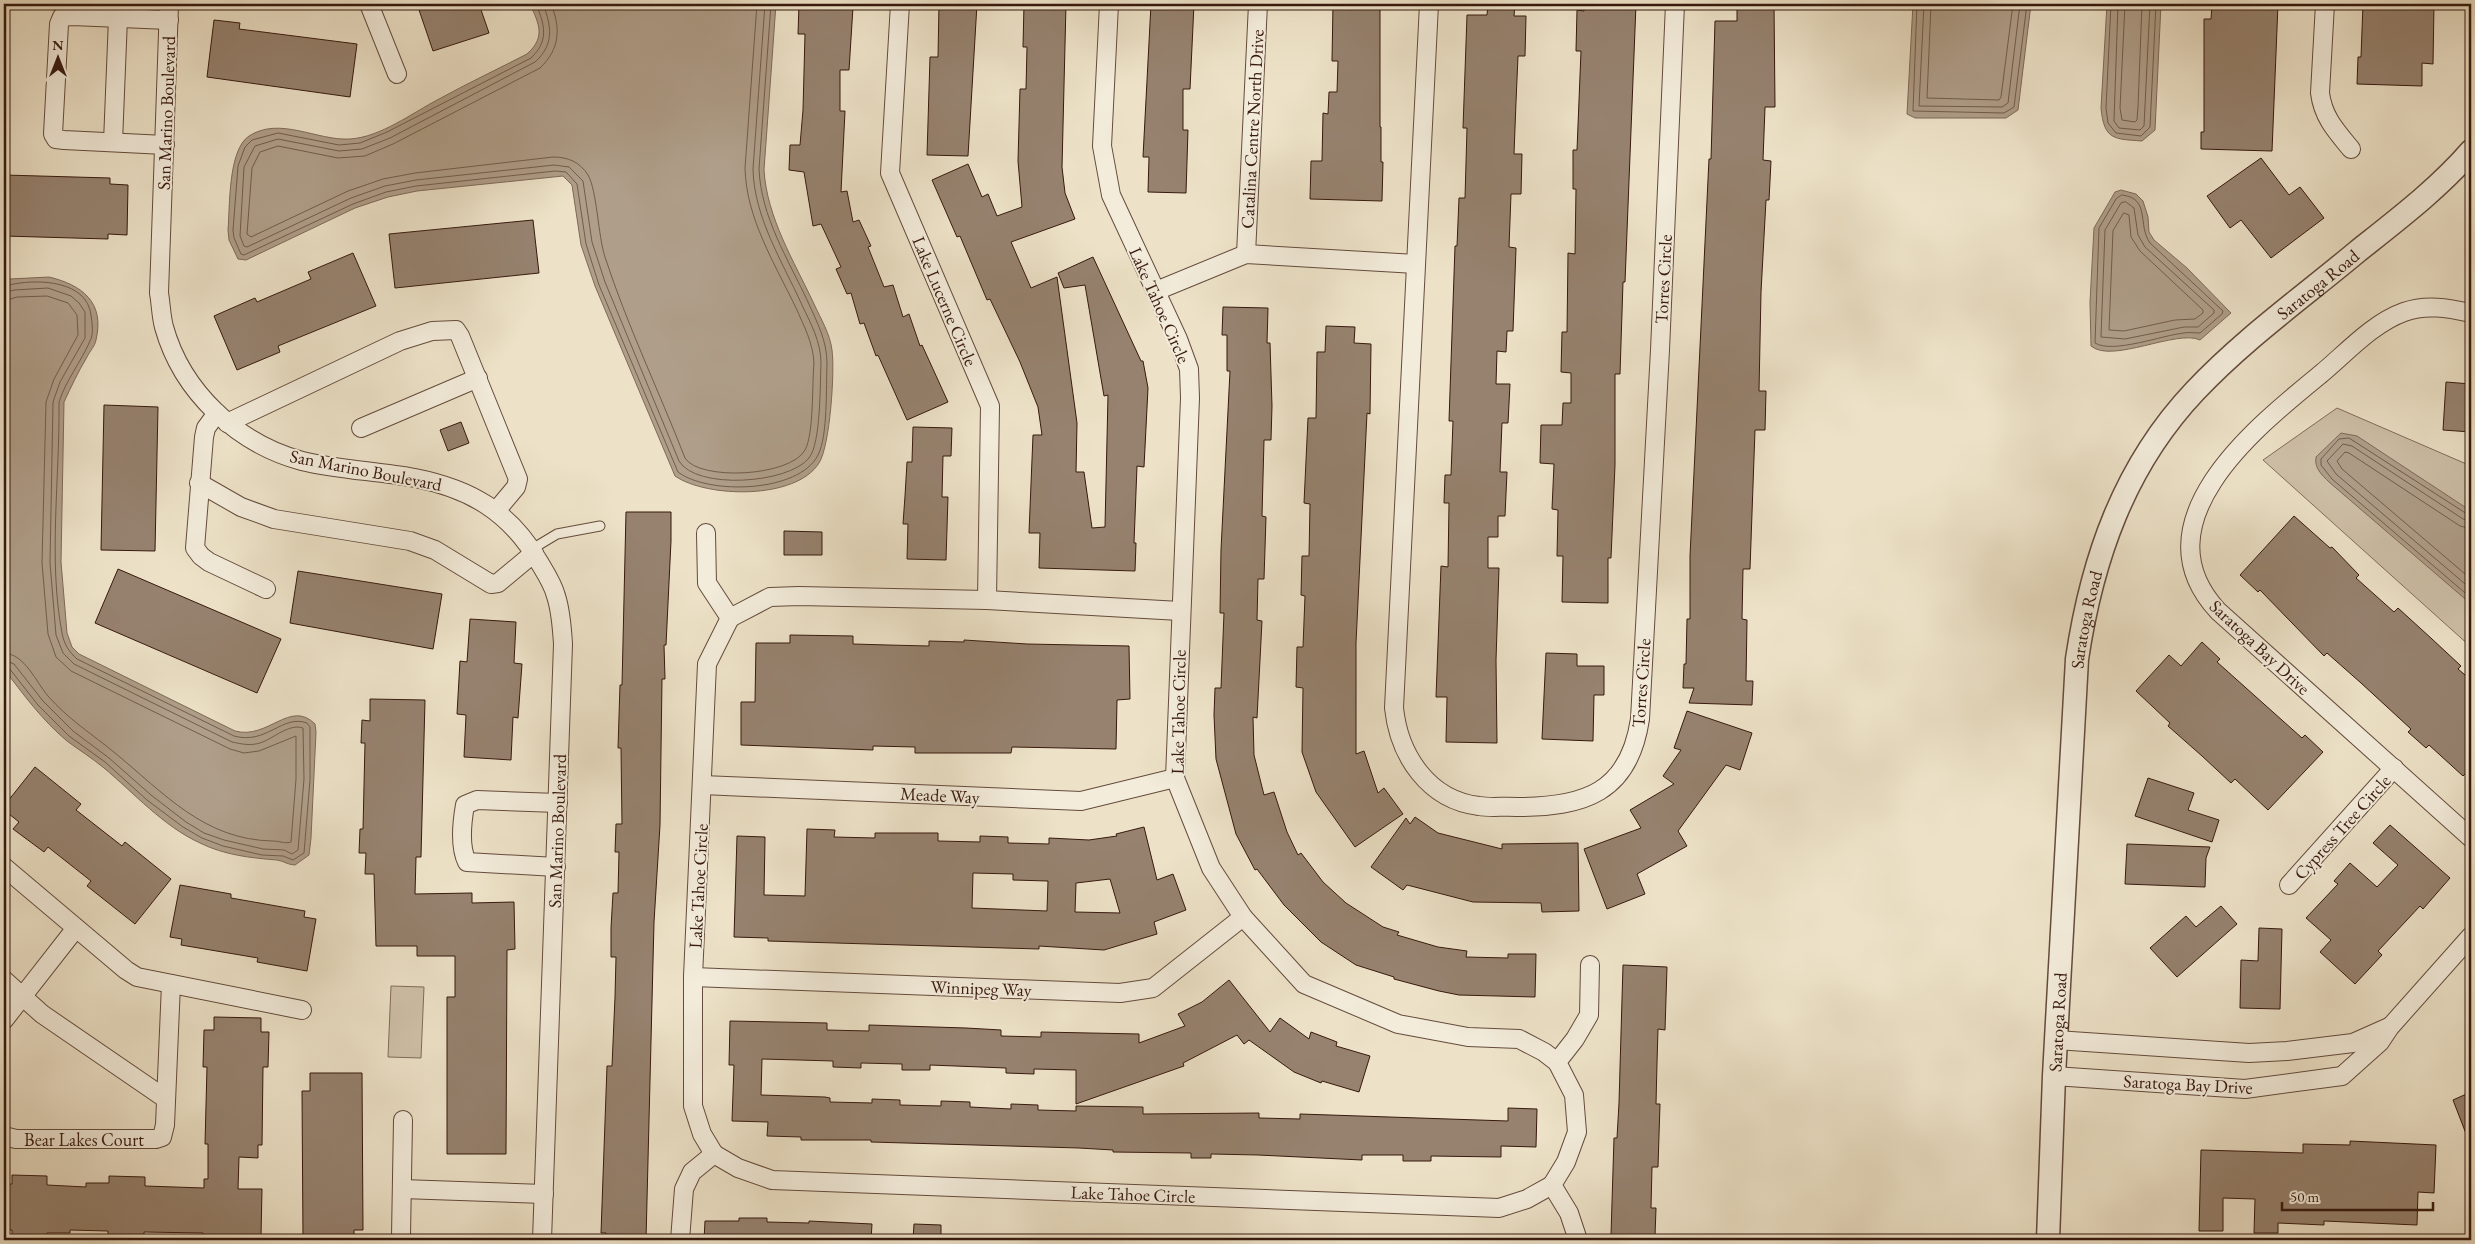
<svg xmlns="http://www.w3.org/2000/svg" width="2475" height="1244" font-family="'EB Garamond',serif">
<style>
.green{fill:#cec0a8;stroke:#826c5b}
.water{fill:#af9e89;stroke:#7f6958}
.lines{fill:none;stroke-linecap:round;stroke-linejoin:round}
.shore{stroke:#735c4c;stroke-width:1}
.building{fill:#96826f;stroke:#37190e;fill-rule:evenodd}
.service-casing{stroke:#644b3c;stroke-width:11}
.minor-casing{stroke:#644b3c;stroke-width:20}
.tertiary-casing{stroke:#644b3c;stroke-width:25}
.service{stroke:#f3ecdb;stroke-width:9}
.minor{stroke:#f3ecdb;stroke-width:18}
.tertiary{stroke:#f3ecdb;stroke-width:22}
.labels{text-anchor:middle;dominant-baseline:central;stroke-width:4;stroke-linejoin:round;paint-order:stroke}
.street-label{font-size:18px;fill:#37190e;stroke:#f3ecdb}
</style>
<rect width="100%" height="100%" fill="#ede2c8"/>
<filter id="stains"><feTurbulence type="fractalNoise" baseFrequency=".004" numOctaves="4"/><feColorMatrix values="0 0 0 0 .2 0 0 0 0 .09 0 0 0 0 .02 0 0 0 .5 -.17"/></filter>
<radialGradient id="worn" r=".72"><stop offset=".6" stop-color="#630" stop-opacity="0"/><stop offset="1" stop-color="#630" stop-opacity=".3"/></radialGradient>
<!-- green -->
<g class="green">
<polygon points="2337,408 2471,466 2471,647 2263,460"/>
<polygon points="391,986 424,987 421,1058 388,1057"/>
</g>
<!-- water -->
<g class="water">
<path d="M530,4H776L764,170C767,218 794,261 814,304C821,319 830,334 832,350C835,371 830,446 819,463C796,500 707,498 675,476L595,286L581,245L572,185L563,176L417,191L388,197L355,208L246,260L238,259L229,240L228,230C230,206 228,150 249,136C280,116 317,141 350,139C381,137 412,113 439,99C468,83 498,69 527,54C546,37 539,24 530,4Z"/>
<polygon points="1913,4 2031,4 2018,110 2006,118 1915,118 1907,114"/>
<path d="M2107,4H2161L2155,130L2142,141C2114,139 2104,140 2101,108Z"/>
<path d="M2121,190L2136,194L2143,201L2148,217L2149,232L2154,240L2187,268L2231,313L2200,340C2177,329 2112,364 2091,346L2090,302L2094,228L2115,192Z"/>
<path d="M49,277C82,285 105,302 96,340C95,346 90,351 87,357C78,372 71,387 64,402L61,562L67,633L72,647L79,654L235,731C268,740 290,699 315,724L316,732L311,838L309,855L295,865C288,865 284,861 277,860C251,858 224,855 200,843C163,826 134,793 104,768C92,758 79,750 67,741C42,720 23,694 4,669V283L10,279Z"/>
<path d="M2341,433L2357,436L2471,511V604L2329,482C2322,475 2314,468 2316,457Z"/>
</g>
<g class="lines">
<!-- shore -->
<g class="shore">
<path d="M536,4C545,25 549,41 531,58L387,132L360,143L339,145L278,133L252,140L245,147L238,166L233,230L234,238L241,254L244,255L353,204L386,192L416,186L555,171L566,172L577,184L586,244L599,285L678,472C708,495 799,493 818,455C828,436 826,386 827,363C827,341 817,322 808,302C788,259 761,217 759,169L771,4"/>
<path d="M543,4C552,27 554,45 535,62L390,138L362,149L339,151L278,139L255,146L244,167L240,236L244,246L247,247L351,198L385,186L416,180L554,165L569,167L583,181L592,242L605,282L679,461C696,490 788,484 809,458C821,443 820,383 821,363C821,342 811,324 802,305C782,261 754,217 753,169L765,4"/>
<path d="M551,4C561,28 560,49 540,68L393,144L365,156L338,158L278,146L260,152L252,168L247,234L251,237L348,191L383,179L415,173L553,157C568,157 580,162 588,175C597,190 598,236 605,257C627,325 659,391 685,458C699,481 790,477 805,450C814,434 812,383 814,363C813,343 804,326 796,308C775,264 746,218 745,168L757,4"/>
<polyline points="1917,4 1913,111 2004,113 2014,107 2027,4"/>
<polyline points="1924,4 1919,106 2002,107 2008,103 2020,4"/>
<polyline points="1931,4 1927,98 1999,100 2001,97 2013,4"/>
<polyline points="2111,4 2106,108 2108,123 2116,133 2141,136 2150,127 2156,4"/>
<polyline points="2118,4 2114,121 2119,128 2140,130 2144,126 2150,4"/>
<polyline points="2125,4 2120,108 2122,120 2135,122 2137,120 2138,107 2142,4"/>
<path d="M2122,195C2151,198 2137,225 2150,243L2223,311L2222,314L2200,333C2195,333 2189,332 2184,333C2163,335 2113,354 2095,343L2099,228L2116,199Z"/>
<polygon points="2126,202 2134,208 2138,235 2145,247 2214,310 2214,313 2198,327 2184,327 2125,339 2101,337 2105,230 2121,203"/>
<polygon points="2124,213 2129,215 2131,237 2140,251 2203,310 2203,313 2195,319 2175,320 2124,331 2109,330 2113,231"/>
<path d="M4,287C8,287 10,284 14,284C40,279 87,281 91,315C92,323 94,334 90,341C81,362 66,380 59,402C60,477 48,560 62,633C64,644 69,652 77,659L234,736C267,745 282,714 307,723L310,727V780L304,853L293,860L283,856L262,855L223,846L202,838L183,827L147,800L105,762L69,736L38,705L9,668L4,667"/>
<path d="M4,293L14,290L48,288L71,296L79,303L85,312V338L60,382L53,402L50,563L56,635L63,653L74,664L232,742C242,744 250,746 260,743C273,739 289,723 303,728L304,779L298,850L292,854L284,850L263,849L224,840L204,833L186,822L151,795L109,758L73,731L43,701L14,664L4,660"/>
<path d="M4,301L17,297L47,296L68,303L77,315L78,335L54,379L46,402L42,563L48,634L56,657L71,671L230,749L244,753L259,751L296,736V779L291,842C286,844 279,841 273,841C204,840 164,793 115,753C92,734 68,719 48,696C36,682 25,654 4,653"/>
<polyline points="2471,515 2467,514 2349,438 2339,439 2321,459 2321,465 2332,479 2471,598"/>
<polyline points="2471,521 2463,519 2352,446 2343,444 2327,461 2336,474 2471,589"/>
<polyline points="2471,529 2460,526 2349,453 2345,452 2337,461 2342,469 2471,579"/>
</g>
</g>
<!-- building -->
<g class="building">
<polygon points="417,4 479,4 489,33 433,51"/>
<polygon points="939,4 977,4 968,156 927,155 930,57 938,57"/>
<polygon points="1024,4 1066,4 1062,167 1065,193 1075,219 1011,242 1031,288 1057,277 1077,423 1076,472 1084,472 1092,528 1105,527 1108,395 1104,396 1085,285 1064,288 1058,273 1093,257 1141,361 1143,361 1148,388 1144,467 1137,466 1134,543 1136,543 1135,571 1039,568 1040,533 1029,533 1033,435 1042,435 1038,407 1020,362 990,299 987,300 960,236 957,237 932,180 968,164 982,197 988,194 997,216 1022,207 1018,161 1020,89 1026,89 1027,47 1023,47"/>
<polygon points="1151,4 1194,4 1190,89 1183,89 1183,130 1188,130 1186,193 1148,192 1149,157 1143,157"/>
<polygon points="1333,4 1380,4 1380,127 1381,127 1381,162 1383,162 1382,201 1310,199 1311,161 1322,161 1323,113 1328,114 1329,92 1337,92 1338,61 1332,61"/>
<polygon points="1488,4 1515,4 1514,16 1526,16 1525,56 1518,56 1516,102 1514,154 1522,154 1521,194 1511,194 1509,247 1516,248 1513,331 1507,331 1506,352 1497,351 1496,384 1510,384 1508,423 1502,423 1500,472 1507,472 1505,516 1498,516 1498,537 1488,537 1488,568 1499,568 1496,660 1497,743 1446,742 1447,697 1436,697 1441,566 1448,567 1449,503 1444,503 1445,475 1451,475 1453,421 1449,421 1455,246 1457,246 1459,198 1465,198 1467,128 1463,128 1467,15 1487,15"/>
<polygon points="1584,4 1636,4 1625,282 1623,282 1620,374 1615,374 1615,465 1611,558 1608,558 1608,603 1562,602 1563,556 1557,556 1558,510 1552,509 1554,464 1540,463 1541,425 1562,425 1563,403 1571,403 1571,373 1561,372 1562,332 1567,332 1568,253 1575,254 1576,189 1573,189 1573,150 1577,150 1581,51 1576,51 1577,10 1584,11"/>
<polygon points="1737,4 1774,4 1775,107 1765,107 1763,160 1771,161 1769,200 1766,200 1761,292 1759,391 1766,391 1765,430 1755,430 1750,569 1743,569 1742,619 1747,620 1746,681 1753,681 1752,705 1689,703 1694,688 1683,688 1684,664 1686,664 1687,619 1690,619 1690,556 1709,159 1711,159 1715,21 1737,21"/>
<polygon points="2212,4 2278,4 2272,151 2201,149 2201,132 2204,132 2204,19 2211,19"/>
<polygon points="2363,4 2434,4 2433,64 2422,63 2422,86 2357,84 2358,57 2361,57"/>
<polygon points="799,5 853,7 849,70 840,70 840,111 845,111 841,192 847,191 853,222 859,220 871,246 868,247 884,287 893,285 903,317 909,314 920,346 922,345 948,402 907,420 878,355 876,356 864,323 860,324 851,293 847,294 836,269 841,267 821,224 813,226 804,172 789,170 790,145 800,145 803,110 805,34 798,34"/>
<polygon points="214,20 240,23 239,29 357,44 350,97 207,77"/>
<polygon points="2261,158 2289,195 2300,187 2324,218 2271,258 2241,220 2230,228 2207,196"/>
<polygon points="4,175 110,178 110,184 128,185 127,235 108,234 108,239 4,236"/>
<polygon points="533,220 539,273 395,288 389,234"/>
<polygon points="353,253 376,306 278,346 280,352 237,370 214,316 255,298 257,302 311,279 308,272"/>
<polygon points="1223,307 1268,308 1267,343 1270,343 1272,406 1271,440 1264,440 1262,516 1266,517 1264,579 1258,579 1257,620 1262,621 1257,718 1253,717 1254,755 1264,795 1274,792 1287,832 1298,855 1301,853 1323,882 1346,903 1383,927 1399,932 1397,935 1438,947 1467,951 1466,957 1508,958 1508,954 1536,954 1535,997 1459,995 1439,991 1394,979 1394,977 1356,965 1321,942 1284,905 1257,869 1255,870 1236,834 1216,759 1214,715 1215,688 1221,688 1224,613 1220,613 1221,550 1230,371 1227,371 1227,335 1222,335"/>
<polygon points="1326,326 1355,327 1354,343 1371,344 1370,414 1367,413 1356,643 1356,754 1364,751 1378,793 1384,788 1403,814 1355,847 1316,792 1302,752 1303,688 1296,687 1297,647 1303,647 1305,596 1301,595 1302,556 1309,556 1310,504 1304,503 1308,418 1316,418 1317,352 1325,352"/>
<polygon points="2446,382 2471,384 2471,432 2443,430"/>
<polygon points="104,405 158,407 155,551 101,550"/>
<polygon points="461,422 469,443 448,451 440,430"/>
<polygon points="913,427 952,428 951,456 943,456 942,497 948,497 946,560 907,559 908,524 903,524 905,496 907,462 912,462"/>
<polygon points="626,512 671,512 671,541 666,645 664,645 665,679 662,679 660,825 654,922 646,1240 606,1240 606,1233 601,1233 602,1205 607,1066 612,1066 615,997 616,957 611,957 611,928 613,893 618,893 619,852 615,852 616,824 622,824 621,748 618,748 620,685 622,685"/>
<polygon points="2294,516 2330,548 2332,547 2359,575 2356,578 2394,612 2398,608 2432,639 2461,666 2458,669 2471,680 2471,768 2463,776 2429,745 2426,748 2408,732 2411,729 2361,683 2327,653 2324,656 2260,590 2258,592 2240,575"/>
<polygon points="784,531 822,532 822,555 784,555"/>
<polygon points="118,569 281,639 257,693 95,623"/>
<polygon points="298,571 442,594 433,649 290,623"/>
<polygon points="470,619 516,622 514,663 522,664 518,718 513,717 511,760 464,757 466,715 457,714 460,661 467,662"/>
<polygon points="790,635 853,636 853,644 888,645 929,646 929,641 964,642 964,640 1027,644 1129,646 1130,699 1117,700 1116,749 1012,747 1011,753 915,753 915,747 873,746 873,750 741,745 741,702 755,702 756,643 790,643"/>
<polygon points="2202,642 2220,659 2217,662 2302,738 2305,735 2323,752 2268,810 2235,779 2231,783 2202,756 2168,726 2170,723 2136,691 2169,655 2181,666"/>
<polygon points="1546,653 1577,654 1577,666 1604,666 1604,695 1594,695 1593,741 1542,739"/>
<polygon points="370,699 425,700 421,857 416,857 415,894 472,893 472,903 514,902 515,949 507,950 506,1154 447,1154 447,997 455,997 455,956 417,956 417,946 376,946 374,874 365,874 366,853 359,853 360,829 363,829 365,743 361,743 362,720 370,721"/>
<polygon points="1687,711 1752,733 1740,770 1726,765 1678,831 1687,846 1637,874 1645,894 1607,909 1584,849 1641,828 1630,810 1674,784 1663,776 1681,750 1674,748"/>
<polygon points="35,767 81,804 76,810 122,846 125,842 171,879 135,924 87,886 91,881 48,847 44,852 13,829 19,822 4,810 4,806"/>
<polygon points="2148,778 2194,793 2188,810 2219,820 2212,842 2135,816"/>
<polygon points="1415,817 1438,833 1502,849 1502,844 1578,843 1579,911 1542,912 1541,903 1473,902 1407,885 1403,890 1371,867 1406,818 1410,824"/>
<polygon points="2390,825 2450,878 2423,909 2420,906 2378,951 2382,955 2355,984 2320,952 2331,940 2306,918 2338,884 2334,881 2350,863 2377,887 2398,865 2373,843"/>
<path d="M1144,827L1157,880L1173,874L1186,910L1154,922L1157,934L1104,950L1039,946V949L768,941V938L734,937L737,836L765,837L764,895L805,896L807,829L835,830L834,837L875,838V833H938V841L980,842V836L1008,837V843L1049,844V838L1089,840L1117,836L1116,834ZM973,873L1013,874V880L1048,881L1047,911L972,908ZM1110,879L1120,913L1075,912L1076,883Z"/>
<polygon points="2127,844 2210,847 2206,858 2205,887 2125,884"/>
<polygon points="180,885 231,894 231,898 305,911 304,917 316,919 307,971 257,962 258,958 181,945 182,939 170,937"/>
<polygon points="2221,906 2237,924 2177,977 2150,948 2186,916 2196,927"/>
<polygon points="2259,928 2282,929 2280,1009 2240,1008 2241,960 2258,961"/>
<polygon points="1623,965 1667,967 1665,1030 1658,1029 1657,1063 1656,1104 1660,1104 1658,1167 1652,1167 1651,1208 1656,1208 1655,1236 1611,1235 1614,1138 1617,1138 1619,1103"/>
<polygon points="1229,980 1270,1032 1280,1018 1309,1039 1311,1032 1337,1042 1336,1046 1370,1056 1359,1092 1322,1081 1321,1083 1294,1072 1249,1040 1244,1044 1237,1035 1183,1063 1184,1066 1076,1104 1076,1070 1034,1069 1034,1074 1006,1073 1006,1068 930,1065 930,1070 902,1070 902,1064 861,1063 861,1068 833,1067 833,1061 799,1060 762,1059 761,1095 825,1097 830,1098 830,1102 872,1103 872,1099 900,1100 900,1105 941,1106 941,1101 970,1102 970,1107 1011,1109 1011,1104 1038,1105 1038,1110 1076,1111 1076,1106 1143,1107 1143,1114 1259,1113 1259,1118 1300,1119 1300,1114 1508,1121 1508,1108 1537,1109 1536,1147 1501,1146 1501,1157 1431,1156 1431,1161 1403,1161 1403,1155 1362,1155 1362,1160 1258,1155 1211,1154 1211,1158 1191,1158 1191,1153 1113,1152 1113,1150 1079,1148 871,1142 871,1140 801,1140 801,1137 767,1136 768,1122 732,1121 734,1065 729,1065 730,1021 827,1023 827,1030 869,1031 869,1025 966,1028 1001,1030 1001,1036 1041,1037 1041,1032 1139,1034 1139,1043 1185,1026 1178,1014 1202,1002"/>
<polygon points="214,1017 261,1018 261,1032 269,1032 268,1067 263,1067 262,1145 258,1145 258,1158 239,1157 238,1189 262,1189 261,1236 238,1235 237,1240 203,1240 203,1233 144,1232 144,1240 108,1240 108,1231 70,1230 70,1233 47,1233 46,1240 12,1240 12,1230 4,1230 4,1184 12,1184 12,1175 47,1176 47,1185 86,1187 86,1183 109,1183 109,1176 145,1177 145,1186 204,1188 204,1179 208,1179 208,1144 205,1144 207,1067 203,1067 204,1030 214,1030"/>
<polygon points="310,1073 362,1073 363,1230 354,1230 354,1240 303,1240 302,1091 310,1091"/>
<polygon points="2471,1092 2471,1144 2470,1144 2453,1100"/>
<polygon points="2350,1141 2436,1145 2434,1193 2418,1192 2417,1225 2324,1221 2324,1225 2278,1223 2278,1233 2254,1233 2255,1199 2223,1198 2223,1231 2199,1231 2201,1150 2303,1153 2303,1144 2350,1145"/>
<polygon points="739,1218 767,1218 767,1222 809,1223 809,1221 872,1224 871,1240 704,1240 705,1221 739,1221"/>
<polygon points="914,1224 941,1225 941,1240 913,1240"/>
</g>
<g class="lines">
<!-- service casing -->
<g class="service-casing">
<polyline id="service" points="532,549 557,534 600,526"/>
</g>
<!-- minor casing -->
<g class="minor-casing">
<g id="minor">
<path d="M169,4L159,293C161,304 161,316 164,327C182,392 238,444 302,461C339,470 378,471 415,478C471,489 510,512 539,562C545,572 553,584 556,596C561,611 562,628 563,644L542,1240"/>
<polyline points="369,4 397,74"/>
<polyline points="900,4 890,173 990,406 987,600"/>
<polyline points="1109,4 1102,146 1111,195 1178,339 1189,369 1190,398 1175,778 1211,868 1243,917 1304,984 1398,1024 1468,1037 1519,1039 1544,1052 1557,1062"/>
<path d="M1429,4L1394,708C1399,755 1428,800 1479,806C1491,808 1504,806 1517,807C1584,807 1629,793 1640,719L1660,350L1675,4"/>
<path d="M2325,4L2320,93C2323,117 2336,131 2351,149"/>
<polyline points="113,142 118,18"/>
<polyline points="165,145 64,140 56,139 53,134 59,24 62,17 72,16 169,20"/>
<polyline points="1246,254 1258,4"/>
<polyline points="1156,291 1246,254 1416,264"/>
<path d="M2471,313C2448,308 2426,304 2404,312C2373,323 2346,353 2322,373C2256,427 2136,522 2218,611L2471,838"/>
<polyline points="217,413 206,428 204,437 195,548 201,556 209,562 266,589"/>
<polyline points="227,423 400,341 432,331 456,330 460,336 518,479 516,487 496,511"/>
<polyline points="361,428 478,378"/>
<polyline points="199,483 241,507 274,519 410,541 435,550 491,584 498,583 534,553"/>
<polyline points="730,618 770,597 799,596 987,600 1180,611"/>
<polyline points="702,785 1081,801 1175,778"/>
<polyline points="4,867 126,970 137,977 302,1010"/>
<path d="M556,867L467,862C459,846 462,822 465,805L477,800L558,803"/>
<polyline points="2289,885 2394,768"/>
<polyline points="693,977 1120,993 1153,988 1243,917"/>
<polyline points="4,980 42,1014 166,1099"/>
<polyline points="4,1020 76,928"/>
<polyline points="2056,1040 2249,1053 2287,1051 2353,1043 2389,1027"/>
<polyline points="2054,1076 2245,1089 2342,1076 2380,1042 2390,1027 2471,936"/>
<polyline points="4,1136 16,1139 156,1139 162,1137 165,1125 171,984"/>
<polyline points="714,1154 738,1168 772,1180 1499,1208 1527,1199 1552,1185"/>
<polyline points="402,1189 544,1194"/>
<polyline points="403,1240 401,1236 403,1120"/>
<polyline points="680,1240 684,1189 692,1172 714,1154 702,1134 693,1106 693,977 707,664 730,618 707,583 706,533"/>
<polyline points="1578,1240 1569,1213 1552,1185 1566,1162 1577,1132 1574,1095 1557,1062 1575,1039 1589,1015 1590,965"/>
</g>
</g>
<!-- tertiary casing -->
<g class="tertiary-casing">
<g id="tertiary">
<path id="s1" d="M2048,1240L2054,1076L2077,659C2092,559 2124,466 2195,391C2244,339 2303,297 2358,251C2397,220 2438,189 2471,151"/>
</g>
</g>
<!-- service -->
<use href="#service" class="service"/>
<!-- minor -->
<use href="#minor" class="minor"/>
<!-- tertiary -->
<use href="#tertiary" class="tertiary"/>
</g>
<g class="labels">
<!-- street labels -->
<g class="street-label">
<text transform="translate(166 113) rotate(-88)">San Marino Boulevard</text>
<text transform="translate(1252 129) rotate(-87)">Catalina Centre North Drive</text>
<text transform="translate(1663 279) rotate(-87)">Torres Circle</text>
<text stroke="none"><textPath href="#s1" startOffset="1042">Saratoga Road</textPath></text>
<text transform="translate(945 301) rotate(67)">Lake Lucerne Circle</text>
<text transform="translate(1160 305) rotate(66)">Lake Tahoe Circle</text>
<text transform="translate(366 470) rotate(11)">San Marino Boulevard</text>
<text stroke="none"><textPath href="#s1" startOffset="622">Saratoga Road</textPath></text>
<text transform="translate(2260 647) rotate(43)">Saratoga Bay Drive</text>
<text transform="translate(1641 683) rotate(-86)">Torres Circle</text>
<text transform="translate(1178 712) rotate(-89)">Lake Tahoe Circle</text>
<text transform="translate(940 795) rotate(3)">Meade Way</text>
<text transform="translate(2342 827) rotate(-48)">Cypress Tree Circle</text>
<text transform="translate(557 831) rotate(-88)">San Marino Boulevard</text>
<text transform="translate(698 886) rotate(-87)">Lake Tahoe Circle</text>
<text transform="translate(981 988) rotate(2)">Winnipeg Way</text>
<text stroke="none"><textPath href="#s1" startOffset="218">Saratoga Road</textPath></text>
<text transform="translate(2188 1084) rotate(3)">Saratoga Bay Drive</text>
<text x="84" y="1139">Bear Lakes Court</text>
<text transform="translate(1133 1194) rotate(2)">Lake Tahoe Circle</text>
</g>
</g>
<!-- margin -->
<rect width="2475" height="1244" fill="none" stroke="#ede2c8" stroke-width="20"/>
<rect x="5" y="5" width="2465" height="1234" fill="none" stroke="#37190e" stroke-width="2.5"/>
<rect x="10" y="10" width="2455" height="1224" fill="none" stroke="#37190e"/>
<!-- north arrow -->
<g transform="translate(58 58)" stroke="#f3ecdb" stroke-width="4" paint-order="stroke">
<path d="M0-4L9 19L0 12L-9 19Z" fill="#37190e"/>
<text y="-8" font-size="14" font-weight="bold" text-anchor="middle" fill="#37190e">N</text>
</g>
<!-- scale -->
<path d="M2282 1202v8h151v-8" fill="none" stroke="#37190e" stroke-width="2.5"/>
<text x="2290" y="1202" font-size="15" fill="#37190e" stroke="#f3ecdb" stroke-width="4" paint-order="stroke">50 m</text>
<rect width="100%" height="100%" filter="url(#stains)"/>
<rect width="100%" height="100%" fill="url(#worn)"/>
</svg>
